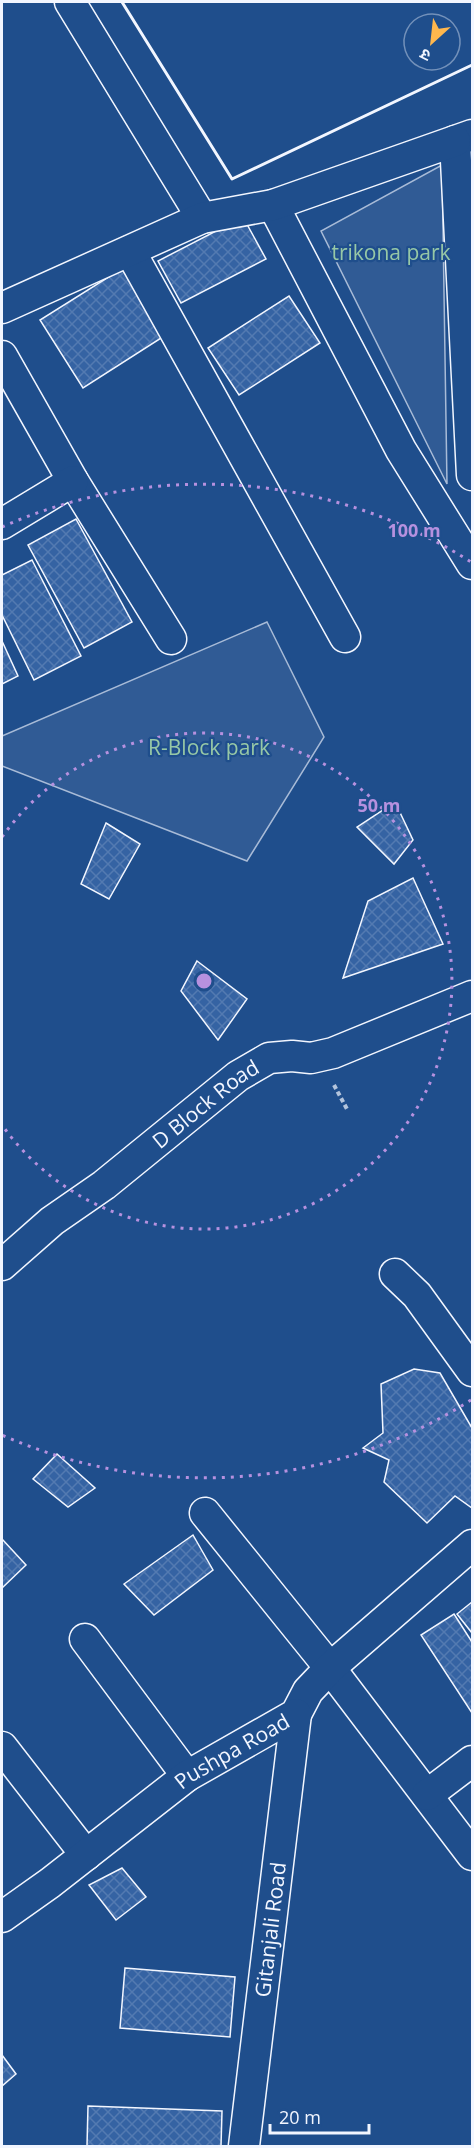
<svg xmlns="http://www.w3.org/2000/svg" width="474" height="2148" font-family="'Open Sans','Noto Sans Devanagari',sans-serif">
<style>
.built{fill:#305b95;stroke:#a8bbd7;stroke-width:1.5}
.building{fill:url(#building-cross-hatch);stroke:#f2f6ff;stroke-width:1.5}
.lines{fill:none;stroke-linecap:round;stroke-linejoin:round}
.minor-casing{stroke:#f2f6ff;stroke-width:33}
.path{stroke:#b3c4dc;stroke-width:4;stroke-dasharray:4.5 3;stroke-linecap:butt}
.minor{stroke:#1f4e8c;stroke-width:30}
.wall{stroke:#f2f6ff;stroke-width:3}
.ring{fill:none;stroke:#b691df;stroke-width:3;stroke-dasharray:3 6}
.labels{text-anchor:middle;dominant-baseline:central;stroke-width:4.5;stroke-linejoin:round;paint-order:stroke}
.park-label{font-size:21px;fill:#97c8a6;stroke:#1f4e8c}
.street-label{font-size:21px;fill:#f2f6ff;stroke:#1f4e8c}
.centre{fill:#b691df;stroke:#1f4e8c;stroke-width:3}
.ring-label{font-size:18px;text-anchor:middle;font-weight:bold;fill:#b691df;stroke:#1f4e8c;stroke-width:4.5;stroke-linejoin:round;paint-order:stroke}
</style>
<defs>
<pattern id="building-cross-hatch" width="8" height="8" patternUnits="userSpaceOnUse" patternTransform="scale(1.5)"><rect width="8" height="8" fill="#3563a3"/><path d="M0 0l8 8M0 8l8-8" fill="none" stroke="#537ab1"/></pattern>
</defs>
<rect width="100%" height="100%" fill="#1f4e8c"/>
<!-- built -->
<g class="built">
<polygon points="442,165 447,484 321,231"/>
<polygon points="267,622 324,737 247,861 2,766 2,736"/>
</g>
<!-- building -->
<g class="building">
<polygon points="243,217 266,259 181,303 158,261"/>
<polygon points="126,266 169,333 83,388 40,320"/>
<polygon points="289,296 320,343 239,395 208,348"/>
<polygon points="76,519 132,622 84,648 28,545"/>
<polygon points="32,560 81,656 34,680 2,615 2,575"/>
<polygon points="2,641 18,676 2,684"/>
<polygon points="395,802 413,840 394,864 357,827"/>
<polygon points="106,823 140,844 109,899 81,884"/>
<polygon points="413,878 443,944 343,978 368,901"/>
<polygon points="197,961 247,999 218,1040 181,991"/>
<polygon points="414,1369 440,1373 472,1428 472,1508 455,1496 427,1523 384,1482 389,1460 363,1448 383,1433 381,1384"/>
<polygon points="57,1454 95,1488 68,1507 33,1479"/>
<polygon points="193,1535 213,1570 154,1615 124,1584"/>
<polygon points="2,1539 26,1565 2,1588"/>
<polygon points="472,1602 472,1633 457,1614"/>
<polygon points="454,1614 472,1642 472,1713 421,1635"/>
<polygon points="122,1868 146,1897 116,1920 89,1885"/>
<polygon points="125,1968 235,1977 230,2037 120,2028"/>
<polygon points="2,2055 16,2074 2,2086"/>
<polygon points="88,2106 222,2111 221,2146 87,2146"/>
</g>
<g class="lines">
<!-- minor casing -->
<g class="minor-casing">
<g id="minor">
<polyline points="70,2 202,218"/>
<polyline points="472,135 455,141 472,475"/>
<polyline points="273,205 401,450 472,564"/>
<polyline points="130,251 345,637"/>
<polyline points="2,308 202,218 273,205 455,141"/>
<polyline points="2,356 73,481 171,639"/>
<polyline points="2,524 73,481"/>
<path id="s1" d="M2,1265L52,1221L104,1185L238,1076L269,1058L292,1056L311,1058L333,1053L472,996"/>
<polyline points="395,1274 417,1295 472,1371"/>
<polyline points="205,1513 330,1668 472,1855"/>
<polyline points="85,1639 187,1776"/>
<polyline points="2,1747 86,1855"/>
<polyline points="427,1795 472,1761"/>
<path id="s2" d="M2,1917L50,1883L187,1776L296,1714L308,1691L330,1668L472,1545"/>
<path id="s3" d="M244,2146L296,1714"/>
</g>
</g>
<!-- path -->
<polyline class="path" points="334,1085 348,1111"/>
<!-- minor -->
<use href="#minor" class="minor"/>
<!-- wall -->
<polyline class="wall" points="122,2 232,179 472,65"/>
</g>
<!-- distance rings -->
<g class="ring">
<path d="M2 837A248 248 0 1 1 2 1125"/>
<path d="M471 1400A497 497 0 0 1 2 1435M2 527A497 497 0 0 1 471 562"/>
</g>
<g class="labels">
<!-- park labels -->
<g class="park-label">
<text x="391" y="252">trikona park</text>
<text x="209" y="747">R-Block park</text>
</g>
<!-- street labels -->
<g class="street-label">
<text stroke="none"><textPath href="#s1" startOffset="260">D Block Road</textPath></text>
<text stroke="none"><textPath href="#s2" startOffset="284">Pushpa Road</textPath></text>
<text stroke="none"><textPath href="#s3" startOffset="218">Gitanjali Road</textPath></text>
</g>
</g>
<circle cx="204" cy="981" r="9" class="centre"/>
<g class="ring-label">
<text x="414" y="537">100 m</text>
<text x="379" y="812">50 m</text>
</g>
<!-- border -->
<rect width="474" height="2148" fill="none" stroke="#f2f6ff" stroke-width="6"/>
<!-- north arrow -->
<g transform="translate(432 42) rotate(207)"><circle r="28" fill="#1f4e8c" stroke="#7391ba" stroke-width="1.5"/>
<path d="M0-4.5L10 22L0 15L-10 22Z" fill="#ffb74d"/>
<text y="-9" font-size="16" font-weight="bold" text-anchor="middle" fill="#f2f6ff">उ</text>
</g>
<!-- scale -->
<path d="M270 2124v9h99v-9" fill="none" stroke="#f2f6ff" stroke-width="3"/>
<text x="279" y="2124" font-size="18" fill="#f2f6ff" stroke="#1f4e8c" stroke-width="4.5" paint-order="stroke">20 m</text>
</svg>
